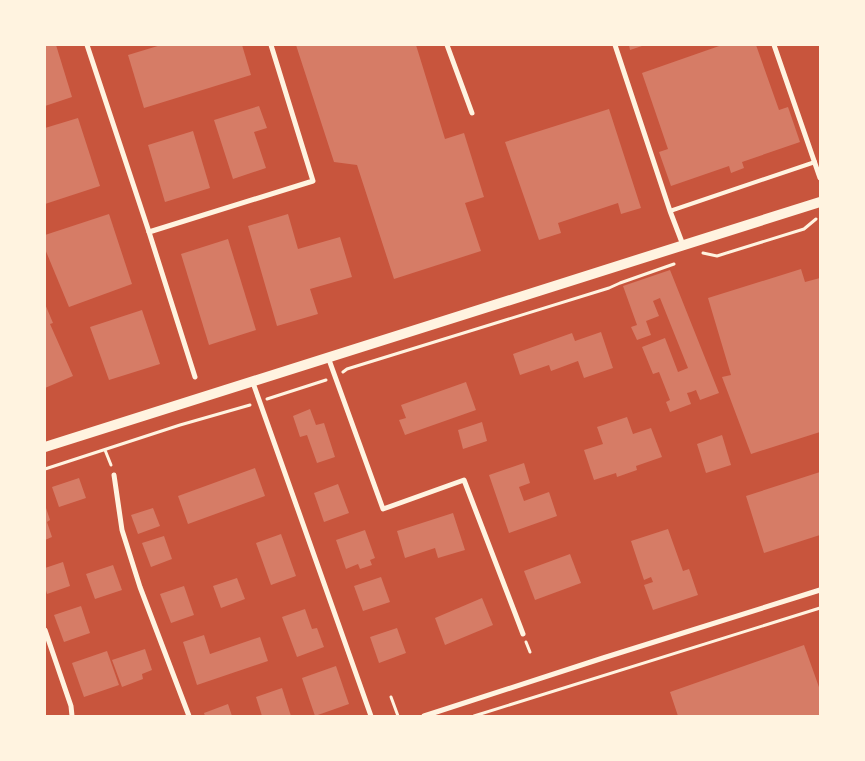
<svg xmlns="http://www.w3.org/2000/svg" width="865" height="761" font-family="'Exo 2',sans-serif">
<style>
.building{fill:#d67c66}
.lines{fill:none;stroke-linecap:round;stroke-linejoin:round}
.path{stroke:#fff3e0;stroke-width:3}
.service{stroke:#fff3e0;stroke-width:4}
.minor{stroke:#fff3e0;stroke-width:5}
.secondary{stroke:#fff3e0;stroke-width:10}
</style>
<rect width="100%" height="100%" fill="#c8553d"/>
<!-- building -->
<g class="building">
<polygon points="45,45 56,45 72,97 45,106"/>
<polygon points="161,45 242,45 251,75 144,108 128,55"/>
<polygon points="296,45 416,45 445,139 464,133 484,197 465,203 481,251 394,279 357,165 334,162"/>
<polygon points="629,45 645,45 630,50"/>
<polygon points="722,45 756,45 779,110 788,107 800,142 742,162 744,168 731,173 729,166 671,186 659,152 668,149 642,73"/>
<polygon points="259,106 267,128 254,132 266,168 233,179 214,120"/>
<polygon points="609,109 641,208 621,214 618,203 558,223 561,233 539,240 505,142"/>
<polygon points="78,118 100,186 45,204 45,128"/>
<polygon points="193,131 210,188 165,202 148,145"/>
<polygon points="109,214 132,284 69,307 45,249 45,235"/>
<polygon points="288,214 298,249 340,237 352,277 310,289 318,314 277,326 248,226"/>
<polygon points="228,239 256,330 209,345 181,254"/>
<polygon points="801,269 805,282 820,278 820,432 751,454 722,377 731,375 708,298"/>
<polygon points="670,270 719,393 700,400 696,390 691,392 687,393 691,404 670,412 666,402 670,400 659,372 653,374 642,347 665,338 678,372 688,368 660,298 653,301 659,316 646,321 651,335 637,340 631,327 637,325 623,286"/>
<polygon points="45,304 53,323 50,324 73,376 45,388"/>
<polygon points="142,310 160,364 109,380 90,327"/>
<polygon points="601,332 613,368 584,378 578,361 551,371 549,365 520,375 513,354 572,333 575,341"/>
<polygon points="466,382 476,410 405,435 399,420 406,418 401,405"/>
<polygon points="310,409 316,425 324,423 335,457 317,463 307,435 300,437 293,416"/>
<polygon points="627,417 633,434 651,428 662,457 636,466 637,470 617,477 616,473 594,480 584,450 603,444 597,427"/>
<polygon points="482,422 487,441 463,449 458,430"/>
<polygon points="722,435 731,465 706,473 697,444"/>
<polygon points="524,463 530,483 519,487 524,501 549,492 557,516 509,533 489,475"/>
<polygon points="255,468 265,496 188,524 178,496"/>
<polygon points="820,472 820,535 764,553 746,496"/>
<polygon points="79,478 86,498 59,507 52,487"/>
<polygon points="338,484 349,513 324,522 314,493"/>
<polygon points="45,505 50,520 47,522 52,537 45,540"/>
<polygon points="153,508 160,526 138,534 131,515"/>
<polygon points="453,513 465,550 438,558 435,548 405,558 397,531"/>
<polygon points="668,529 683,571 689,569 698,595 653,610 644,585 653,582 651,577 644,580 631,541"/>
<polygon points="365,530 375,558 370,560 372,565 360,569 358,564 346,569 336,540"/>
<polygon points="281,534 296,576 271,585 256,543"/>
<polygon points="164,536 172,559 151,567 142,543"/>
<polygon points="570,554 581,583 535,600 524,571"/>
<polygon points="63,562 70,586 47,594 45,587 45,568"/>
<polygon points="113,565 122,590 95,599 86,574"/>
<polygon points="381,577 390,602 363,611 354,586"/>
<polygon points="237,578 245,599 221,608 213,586"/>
<polygon points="184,586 194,615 171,623 160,594"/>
<polygon points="482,598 493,625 445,645 435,618"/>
<polygon points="81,606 90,633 64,642 54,615"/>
<polygon points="305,609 312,629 317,628 324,647 297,657 282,617"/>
<polygon points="397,628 406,653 379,663 370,637"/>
<polygon points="204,635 210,654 260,637 268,661 197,685 183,642"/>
<polygon points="804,645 820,690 820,716 678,716 670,692"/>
<polygon points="145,649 152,670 142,674 143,679 122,687 112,660"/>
<polygon points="107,651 119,685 84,697 72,663"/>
<polygon points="336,666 349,704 315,716 302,678"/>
<polygon points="282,688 291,716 262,716 256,697"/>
<polygon points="228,704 232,716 205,716 204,713"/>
</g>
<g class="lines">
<!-- path -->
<g class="path">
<polyline points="703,253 717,256 804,229 816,219"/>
<polyline points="343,372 347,369 609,288 620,283 674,264"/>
<polyline points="267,399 326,380"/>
<polyline points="105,450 111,465"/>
<polyline points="45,469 180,425 250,405"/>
<polyline points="526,642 530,652"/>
<polyline points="391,697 398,716"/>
<polyline points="474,716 820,608"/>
</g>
<!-- service -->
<polyline class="service" points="670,211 815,162"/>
<!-- minor -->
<g class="minor">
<polyline points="87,45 149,232 195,377"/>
<polyline points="447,45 472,113"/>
<polyline points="615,45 670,211 683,245"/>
<polyline points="774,45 820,178"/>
<polyline points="149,232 313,181 271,45"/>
<polyline points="328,357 383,509 464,480 523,634"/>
<polyline points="252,380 371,716"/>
<polyline points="114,475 122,530 140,587 189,716"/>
<polyline points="45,630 71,706 72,716"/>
<polyline points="424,716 603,658 820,590"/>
</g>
<!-- secondary -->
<polyline class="secondary" points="45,447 820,202"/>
</g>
<!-- border -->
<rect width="865" height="761" fill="none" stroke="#fff3e0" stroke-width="92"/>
</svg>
